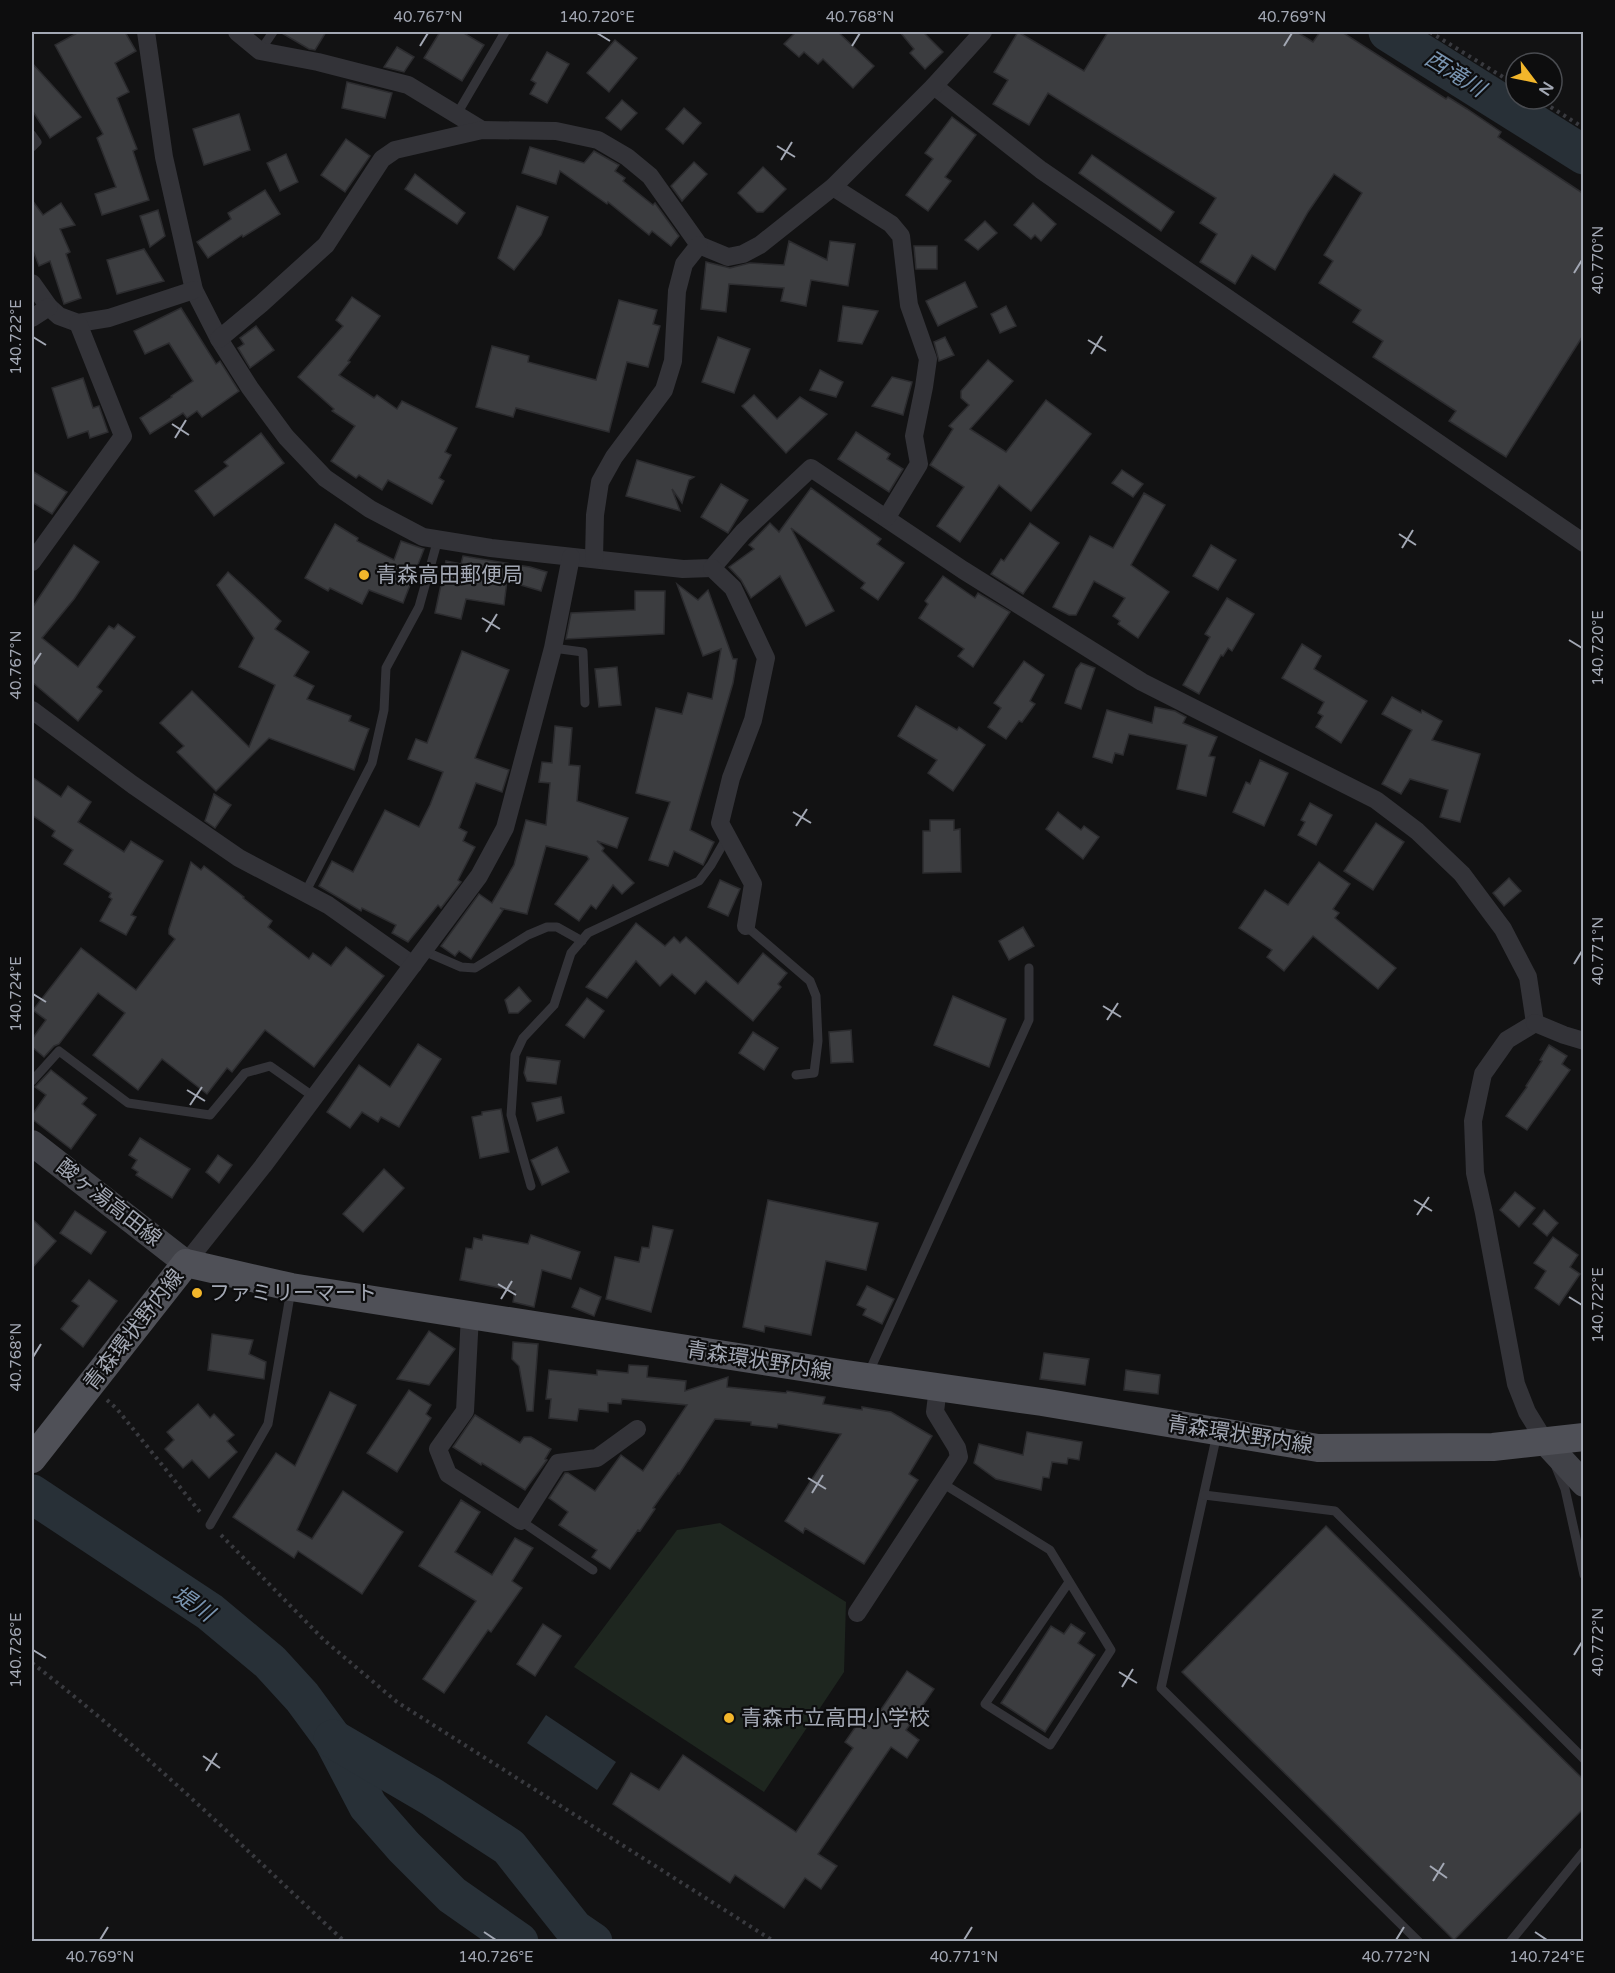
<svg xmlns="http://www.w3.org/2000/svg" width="1615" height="1973" font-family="'Varela Round','Noto Sans JP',sans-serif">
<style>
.green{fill:#1e261f}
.water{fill:#283037}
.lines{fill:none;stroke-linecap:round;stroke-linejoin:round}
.river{stroke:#283037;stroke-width:39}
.building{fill:#3c3d40;stroke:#2c2c2f;stroke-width:1.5}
.path{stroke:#393a3f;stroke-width:4;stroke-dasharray:3 4.5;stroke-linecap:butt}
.lane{stroke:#333338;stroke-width:9}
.street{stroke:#333338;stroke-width:18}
.secondary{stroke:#414248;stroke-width:26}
.primary{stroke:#4f5057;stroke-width:28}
.ticks{fill:none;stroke:#a3a8b4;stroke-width:2}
.poi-dot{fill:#f2b62b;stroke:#0d0d0e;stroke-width:2}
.labels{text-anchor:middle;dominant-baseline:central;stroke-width:4.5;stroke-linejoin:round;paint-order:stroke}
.poi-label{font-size:21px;fill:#a3a8b4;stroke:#0d0d0e;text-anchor:start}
.street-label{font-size:21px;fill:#a3a8b4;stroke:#0d0d0e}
.water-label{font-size:22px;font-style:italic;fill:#7994b0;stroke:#0d0d0e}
.neatline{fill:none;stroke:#a3a8b4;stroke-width:2}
.ticks-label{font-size:15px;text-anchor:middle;fill:#a3a8b4}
</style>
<rect width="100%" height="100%" fill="#121213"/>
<!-- green -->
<polygon class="green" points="720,1523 846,1602 844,1672 764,1792 574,1667 677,1530"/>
<!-- water -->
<polygon class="water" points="546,1715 616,1762 597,1790 527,1743"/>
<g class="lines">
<!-- river -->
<g class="river">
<polyline points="1388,32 1584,155"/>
<polyline points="32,1494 210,1612 270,1662 302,1697 333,1739 368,1806 404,1847 452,1895 519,1942"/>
<polyline points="333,1739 432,1797 509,1847 574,1929 593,1942"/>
</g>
</g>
<!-- building -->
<g class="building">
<polygon points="79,32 125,32 136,51 115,63 129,92 117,98 137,149 133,151 149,200 102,215 95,194 116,187 97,138 103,134 55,45"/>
<polygon points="280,32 326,32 315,50 309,49"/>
<polygon points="440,32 462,32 484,45 462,81 424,58"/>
<polygon points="796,32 838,32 874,66 853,88 823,59 818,64 804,52 799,57 784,44"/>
<polygon points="900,32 923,32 943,52 925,69 910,53 914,49"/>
<polygon points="1018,32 1084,71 1108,32 1297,32 1313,42 1320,32 1342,32 1446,99 1448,97 1467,109 1501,132 1498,137 1584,194 1584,334 1506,457 1449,421 1456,411 1373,357 1383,341 1353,322 1361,310 1319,283 1333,261 1324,255 1362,193 1334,174 1308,212 1275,270 1252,255 1235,284 1200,262 1217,234 1200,223 1216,198 1048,93 1029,125 993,104 1008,80 994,72"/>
<polygon points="615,40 637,58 609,92 587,73"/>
<polygon points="397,47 414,57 404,72 384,67"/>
<polygon points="547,52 569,64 547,103 530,94 536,83 531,80"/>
<polygon points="32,63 81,117 50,138 32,110"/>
<polygon points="347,82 392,93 385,118 342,108"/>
<polygon points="622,100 637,113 621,130 606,118"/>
<polygon points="684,108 701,123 683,144 666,129"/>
<polygon points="239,114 250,150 204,165 193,129"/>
<polygon points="952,117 976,135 945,177 951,181 928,211 906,195 933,159 925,153"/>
<polygon points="346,139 370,156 345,192 321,175"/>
<polygon points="530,147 584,163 594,151 619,165 615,171 625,178 623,181 653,205 655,203 679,236 671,246 652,231 649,235 608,202 607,204 560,171 556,184 522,173"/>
<polygon points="286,154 298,182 280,191 267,163"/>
<polygon points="1092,155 1174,212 1161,231 1079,173"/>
<polygon points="694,162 707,174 682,201 671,186"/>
<polygon points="763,167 786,189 763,212 757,212 738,193"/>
<polygon points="415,174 465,213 457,224 405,189"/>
<polygon points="265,190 280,214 243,237 242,235 208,258 197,242 231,219 228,213"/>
<polygon points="32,200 43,215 61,203 75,225 60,229 70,252 66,254 81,298 64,304 50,261 39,266 32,248"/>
<polygon points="1033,203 1056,224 1041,241 1035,235 1031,239 1014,225"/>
<polygon points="517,206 548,217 541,235 514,270 498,258"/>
<polygon points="158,210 165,236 150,247 140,216"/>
<polygon points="985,221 997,233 978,250 965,240"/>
<polygon points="789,241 827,260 830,241 855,244 848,286 811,280 806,306 781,301 784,288 729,284 726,312 701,309 706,262 730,268 750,263 784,265"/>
<polygon points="914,246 937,246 937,269 916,269"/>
<polygon points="144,249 164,281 117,294 107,260"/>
<polygon points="965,282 977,307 938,326 926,301"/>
<polygon points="352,297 380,316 348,361 350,362 339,375 374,398 377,395 397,409 402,401 457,428 445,452 451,455 439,478 444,481 432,504 388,480 382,490 359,475 356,478 331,461 355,426 332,411 334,409 298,377 343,326 336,320"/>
<polygon points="619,300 657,310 653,324 660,326 648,367 627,362 609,432 516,408 513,417 476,407 492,346 529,356 528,362 596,380"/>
<polygon points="843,306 878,311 862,344 838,341"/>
<polygon points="1006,306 1016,326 1000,333 991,314"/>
<polygon points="181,308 216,364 220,361 239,391 202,417 197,411 187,418 183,413 150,434 140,418 172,397 171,396 193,381 169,343 145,354 134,331"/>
<polygon points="256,326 274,350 250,368 238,348 244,344 240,338"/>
<polygon points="718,337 750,349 734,393 702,382"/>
<polygon points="945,337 954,355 939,361 934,342"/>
<polygon points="988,360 1013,381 970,429 1006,452 1046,400 1091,434 1031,511 999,485 960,542 937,526 964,487 930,465 953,429 949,426 969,405 961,398 961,391"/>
<polygon points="820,370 843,382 836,397 810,390"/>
<polygon points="892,377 912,382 903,415 872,406"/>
<polygon points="83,378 93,408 99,406 108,432 90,438 88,431 68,438 52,388"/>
<polygon points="754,395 777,419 800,397 827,414 786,453 742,406"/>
<polygon points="856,432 890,454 887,459 903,469 889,492 838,459"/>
<polygon points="261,433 284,463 214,516 195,491 228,466 224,462"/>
<polygon points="637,460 694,477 689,480 682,503 672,489 680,511 626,496"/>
<polygon points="1122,470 1143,484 1133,497 1112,483"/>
<polygon points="32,471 67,492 52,514 32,502"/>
<polygon points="721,484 748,500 728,533 701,517"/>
<polygon points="811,488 881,539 877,544 904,563 878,600 861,588 865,583 791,528 834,611 806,626 780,576 751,598 741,580 729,567 754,549 749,545 770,523 779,532"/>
<polygon points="1144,493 1165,505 1131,565 1169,592 1138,638 1118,624 1120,621 1113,616 1125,598 1094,581 1076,615 1069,615 1053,607 1090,536 1113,548"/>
<polygon points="1030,523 1059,543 1023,594 991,574 1001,559 1004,561"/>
<polygon points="335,524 358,538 357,541 394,560 401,541 424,549 403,603 369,590 362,604 330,588 328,591 305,578"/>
<polygon points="74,545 99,562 74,599 42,638 78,667 109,626 114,629 118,624 135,637 97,687 102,691 78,721 32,682 32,608"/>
<polygon points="1211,545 1236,560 1218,590 1193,576"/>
<polygon points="463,556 530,567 547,572 541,591 507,581 504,605 466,599 461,619 435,613 446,561 461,564"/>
<polygon points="228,572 281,621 275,629 309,652 294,676 314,686 307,699 351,716 349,721 369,729 354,770 269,738 216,791 177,752 184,746 160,723 192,691 249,747 275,685 239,667 254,638 217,585"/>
<polygon points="943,576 975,598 978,593 1010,612 973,667 958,656 964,649 919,618 928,604 925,601"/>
<polygon points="677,584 698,600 708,590 733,659 737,659 733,683 690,830 714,842 703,865 674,851 668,866 649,860 670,802 636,793 656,708 682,714 688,693 712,699 721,649 703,656"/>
<polygon points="635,591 665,591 664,634 566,639 571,613 635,610"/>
<polygon points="1227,598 1254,614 1232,651 1228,648 1223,656 1221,655 1199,694 1183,685 1210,637 1205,634"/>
<polygon points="1302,644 1321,656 1314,669 1367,701 1341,743 1316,727 1323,716 1318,713 1324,702 1282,678"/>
<polygon points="462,651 509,670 475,758 509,770 502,792 476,783 459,828 467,832 463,841 475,847 458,880 461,882 441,908 438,905 408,942 392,933 396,925 362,908 361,911 319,886 332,861 353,872 385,810 419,827 430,805 443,772 408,759 416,739 427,743"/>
<polygon points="1024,661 1044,675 1030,701 1035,704 1022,722 1019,721 1006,739 988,727 1001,708 994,703"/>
<polygon points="1081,663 1095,668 1081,709 1065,703 1076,669"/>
<polygon points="617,667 621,705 599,707 595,669"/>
<polygon points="1392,697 1421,713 1422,710 1442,721 1432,740 1480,754 1460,822 1440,817 1448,790 1410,779 1401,794 1382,784 1412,730 1382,714"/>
<polygon points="916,706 957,730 959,727 985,745 953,791 928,773 937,760 898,736"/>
<polygon points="1155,707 1175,711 1186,717 1183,723 1217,737 1209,756 1215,757 1206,796 1177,789 1187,745 1129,734 1123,755 1115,753 1112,763 1093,757 1107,710 1152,723"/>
<polygon points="555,726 572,728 569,765 580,766 577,801 628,818 617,848 597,841 604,848 602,851 634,883 622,894 613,885 596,909 591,905 579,921 555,904 589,859 587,856 546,846 527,914 500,908 503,910 471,959 459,951 455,956 441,946 479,894 492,903 514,865 526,820 546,825 550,783 539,782 542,762 552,763"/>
<polygon points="1260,760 1288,773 1264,826 1233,812 1246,782 1250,784"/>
<polygon points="32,777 61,797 68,786 91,802 78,822 124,852 131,841 163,861 131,915 136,917 126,935 100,921 112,899 109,897 111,893 64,864 73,850 52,836 55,831 32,815"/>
<polygon points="214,794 231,805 215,828 205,821"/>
<polygon points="1310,803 1332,815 1316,845 1298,835 1305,822 1301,820"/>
<polygon points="1058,812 1081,830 1084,826 1099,837 1083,859 1046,829"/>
<polygon points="930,820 954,820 954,830 960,829 961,872 923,873 923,831 930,831"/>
<polygon points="1376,823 1404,842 1373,890 1344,871"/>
<polygon points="191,862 201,870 204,866 244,897 243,898 272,921 268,927 309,959 313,953 331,966 346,947 384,976 314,1067 265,1030 232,1072 227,1068 207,1094 162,1059 138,1090 93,1055 125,1013 98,993 59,1044 54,1046 44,1057 32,1047 32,1039 46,1020 33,1010 81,948 136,990 175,939 169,934 169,929"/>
<polygon points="1319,862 1350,884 1333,909 1339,913 1335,918 1396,968 1378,989 1313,936 1284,971 1267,957 1272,950 1239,928 1265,890 1288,905"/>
<polygon points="1509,878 1521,891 1504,906 1493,893"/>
<polygon points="720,880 740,889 728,916 708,907"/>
<polygon points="636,923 665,946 674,937 680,943 686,937 738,984 763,953 787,973 778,984 781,987 753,1021 706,981 695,994 672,974 660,986 636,961 607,998 586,987"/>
<polygon points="1023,927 1034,946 1009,960 999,941"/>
<polygon points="519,987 531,1001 518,1013 509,1013 505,1000"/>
<polygon points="953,996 1006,1019 989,1067 934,1045"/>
<polygon points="587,998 604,1011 584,1038 566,1025"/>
<polygon points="851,1030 853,1062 831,1063 829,1032"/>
<polygon points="753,1032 778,1048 764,1070 739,1053"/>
<polygon points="418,1044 441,1059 399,1127 381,1117 378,1122 362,1112 350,1128 327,1112 359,1065 390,1087"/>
<polygon points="1549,1045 1567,1056 1562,1064 1570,1070 1527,1130 1506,1116 1527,1087 1526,1086 1542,1061 1540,1060"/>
<polygon points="527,1057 560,1061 556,1084 527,1081 524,1073"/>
<polygon points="51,1070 87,1098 82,1104 96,1115 71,1149 32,1119 32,1115 46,1095 35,1087"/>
<polygon points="561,1097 564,1113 537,1121 532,1103"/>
<polygon points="501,1109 509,1152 480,1158 472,1117 482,1115 482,1112"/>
<polygon points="140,1138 190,1169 172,1198 136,1175 138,1172 132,1168 137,1160 129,1155"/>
<polygon points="557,1147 569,1172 542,1185 531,1160"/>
<polygon points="218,1155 232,1165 219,1183 206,1172"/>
<polygon points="384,1169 404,1188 363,1232 343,1214"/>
<polygon points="1515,1192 1535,1208 1519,1227 1500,1210"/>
<polygon points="768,1200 878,1223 866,1270 826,1261 811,1335 765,1326 764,1332 743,1327"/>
<polygon points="1544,1210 1558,1223 1547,1236 1533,1224"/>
<polygon points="75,1211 106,1232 91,1254 60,1233"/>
<polygon points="32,1219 56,1241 32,1268"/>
<polygon points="653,1226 673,1230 651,1312 606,1299 615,1257 639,1262 642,1247 649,1248"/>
<polygon points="483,1235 528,1244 531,1235 580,1252 571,1279 542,1270 534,1307 513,1302 515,1291 460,1280 466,1248 472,1249 474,1238 482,1240"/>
<polygon points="1553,1237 1578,1255 1570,1267 1580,1274 1559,1305 1535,1288 1546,1271 1534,1263"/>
<polygon points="89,1280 117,1301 83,1347 61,1329 79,1306 72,1301"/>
<polygon points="867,1286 894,1299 882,1324 863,1315 866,1309 857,1305"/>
<polygon points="580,1288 601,1297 594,1316 572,1307"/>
<polygon points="429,1331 455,1349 429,1385 397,1379"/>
<polygon points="212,1334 253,1340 249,1354 266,1362 264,1379 208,1370"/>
<polygon points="513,1342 538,1344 533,1411 527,1411 519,1366 512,1359"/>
<polygon points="1044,1353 1089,1359 1085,1385 1040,1379"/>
<polygon points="629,1365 648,1366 647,1377 686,1381 685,1391 728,1377 727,1387 786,1393 787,1391 825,1397 823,1404 862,1410 862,1407 891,1412 932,1436 909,1474 918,1480 864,1564 805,1528 803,1533 785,1521 841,1434 778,1424 777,1428 751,1425 751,1422 715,1419 679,1474 678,1473 653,1508 655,1509 640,1531 638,1530 610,1569 592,1557 597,1550 559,1525 568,1512 549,1498 565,1473 568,1473 595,1491 621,1455 643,1471 687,1405 622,1399 621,1404 608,1403 608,1412 579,1409 577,1421 549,1418 551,1399 546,1399 549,1370 597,1375 597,1370 628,1373"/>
<polygon points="1126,1370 1160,1375 1158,1394 1124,1390"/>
<polygon points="409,1390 431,1405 426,1414 431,1418 397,1472 367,1453"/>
<polygon points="330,1392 356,1405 297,1530 312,1539 343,1491 403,1532 362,1594 298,1551 294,1558 233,1517 276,1453 295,1466"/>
<polygon points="198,1404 210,1418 214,1414 234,1435 227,1441 237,1452 209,1478 192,1460 183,1468 165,1449 174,1440 167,1432"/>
<polygon points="475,1415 520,1443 524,1437 531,1437 551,1449 545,1459 547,1460 525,1490 482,1463 481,1465 453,1447"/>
<polygon points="1027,1432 1082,1442 1079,1460 1068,1458 1067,1464 1052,1462 1049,1478 1043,1477 1041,1490 996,1479 974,1463 979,1444 1023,1455"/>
<polygon points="461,1500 480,1512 455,1552 492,1575 515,1538 533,1548 512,1581 522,1588 491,1632 488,1630 444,1693 423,1679 476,1601 419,1566"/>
<polygon points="1326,1526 1584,1780 1584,1808 1454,1940 1182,1672"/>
<polygon points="543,1624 561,1636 535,1676 517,1664"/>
<polygon points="1071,1624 1085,1633 1078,1643 1095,1655 1045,1732 1001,1703 1051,1626 1064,1634"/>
<polygon points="907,1671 934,1689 906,1730 919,1740 907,1758 891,1747 818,1854 837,1866 821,1889 805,1878 784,1908 735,1875 730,1883 613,1804 631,1773 659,1790 683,1755 796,1832 853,1748 845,1742 861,1719 870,1726"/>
</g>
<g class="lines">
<!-- path -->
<g class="path">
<polyline points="1430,32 1516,85"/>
<polyline points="1538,99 1584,128"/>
<polyline points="107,1400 117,1409 200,1512"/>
<polyline points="221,1535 324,1640 397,1702 775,1942"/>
<path d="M32,1663C143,1748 243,1847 345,1942"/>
</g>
<!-- lane -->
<g class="lane">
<polyline points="260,51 273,32"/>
<polyline points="457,114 505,32"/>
<polyline points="32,135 37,142 32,147"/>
<polyline points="553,648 583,652 585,703"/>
<polyline points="305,893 372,763 384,710 386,668 419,607 438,539"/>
<polyline points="746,926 810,981 816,996 818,1041 814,1073 796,1075"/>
<polyline points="424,951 461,967 475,968 528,935 547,927 557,927 582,941"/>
<polyline points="32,1081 59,1051 128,1103 210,1115 245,1073 270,1066 314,1097"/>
<polyline points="531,1186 511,1115 515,1055 523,1038 554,1005 571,953 588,933 699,881 711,865 727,837"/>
<polyline points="869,1372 1029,1020 1029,968"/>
<polyline points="1217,1434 1161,1688 1419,1942"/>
<polyline points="1556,1467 1565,1489 1584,1575"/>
<polyline points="942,1483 1050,1550 1111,1650 1050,1745 985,1704 1069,1582"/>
<polyline points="1204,1495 1335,1511 1584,1759"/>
<polyline points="521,1521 593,1570"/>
<polyline points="210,1525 268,1424 291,1290"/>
<polyline points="1510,1942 1584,1851"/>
</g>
<!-- street -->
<g class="street">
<polyline points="146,32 164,157 194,290 219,339 250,388 286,437 325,478 370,509 423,537 491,548 683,569 712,568 743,532 811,468 963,570 1142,682 1376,800 1417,831 1462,874 1503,929 1528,977 1535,1023"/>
<polyline points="237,32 260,51 318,62 408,85 482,130"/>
<polyline points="934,86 1041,170 1584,543"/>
<polyline points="833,187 891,224 901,236 909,305 928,359 924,387 914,436 919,464 887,517"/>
<polyline points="32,283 49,307 59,316 78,323 109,318 194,290"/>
<polyline points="32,318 49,307"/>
<polyline points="219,339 261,304 326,245 382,159 395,150 482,130 556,131 598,140 627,157 650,176 699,245 728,257 743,254 760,245 833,187 934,86 983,32"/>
<polyline points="594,559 595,515 600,482 614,457 664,390 673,361 677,291 684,264 699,245"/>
<polyline points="32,562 123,436 78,323"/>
<polyline points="712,568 733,588 766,658 753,720 731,778 720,823 753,884 746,926"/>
<polyline points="32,710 133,785 239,858 328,905 413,965"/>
<polyline points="1535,1023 1507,1040 1483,1074 1473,1121 1475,1173 1484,1213 1516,1384 1527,1412 1546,1443"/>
<polyline points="1535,1023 1564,1035 1584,1041"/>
<polyline points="186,1263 263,1166 479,876 505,828 553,648 571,557"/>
<polyline points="470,1315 465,1411 438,1449 448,1474 521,1521 558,1463 597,1458 637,1429"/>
<polyline points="857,1613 959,1457 957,1448 935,1412 938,1387"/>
</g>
<!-- secondary -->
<g class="secondary">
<polyline points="32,1143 186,1263"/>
<polyline points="1546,1443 1584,1484"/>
</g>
<!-- primary -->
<polyline class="primary" points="32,1459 186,1263 291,1287 846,1374 1042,1402 1318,1448 1493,1447 1584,1437"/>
</g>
<!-- ticks -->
<path class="ticks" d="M597,33L610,41M420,46L428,33M852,46L860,33M1284,46L1292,33M777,146L795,157M781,160L792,142M1574,273L1582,260M33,337L46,345M1088,340L1106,351M1091,354L1102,336M172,424L189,435M175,438L186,420M1399,534L1416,545M1402,548L1413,530M482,618L500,629M486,632L497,614M1569,640L1582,648M33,665L41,653M793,812L811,823M796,826L807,809M1574,964L1582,951M33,994L46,1002M1103,1006L1121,1017M1107,1020L1118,1003M187,1090L205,1101M190,1105L202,1087M1414,1200L1432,1211M1417,1215L1429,1197M498,1284L516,1295M1569,1297L1582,1305M501,1299L512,1281M33,1357L41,1344M808,1478L826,1489M812,1493L823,1475M33,1650L46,1658M1574,1655L1582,1642M1119,1672L1137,1683M1122,1687L1133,1669M203,1756L220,1768M206,1771L217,1753M1430,1866L1447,1878M1433,1881L1444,1863M484,1932L496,1940M1535,1932L1547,1940M100,1940L108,1927M964,1940L972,1927M1396,1940L1404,1927"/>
<!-- markers -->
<g class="poi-dot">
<circle cx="364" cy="575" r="6"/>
<circle cx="197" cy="1293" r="6"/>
<circle cx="729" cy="1718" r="6"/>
</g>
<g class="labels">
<!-- poi labels -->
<g class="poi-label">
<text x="376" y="575">青森高田郵便局</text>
<text x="209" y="1293">ファミリーマート</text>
<text x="741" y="1718">青森市立高田小学校</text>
</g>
<!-- street labels -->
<g class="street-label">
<text transform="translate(109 1203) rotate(38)">酸ヶ湯高田線</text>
<text transform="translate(134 1330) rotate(-52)">青森環状野内線</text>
<text transform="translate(759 1361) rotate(9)">青森環状野内線</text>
<text transform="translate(1240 1435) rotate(9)">青森環状野内線</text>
</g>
<!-- water labels -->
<g class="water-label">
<text transform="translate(1455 74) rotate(32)">西滝川</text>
<text transform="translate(193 1604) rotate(34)">堤川</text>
</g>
</g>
<!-- border -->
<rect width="1615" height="1973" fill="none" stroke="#0d0d0e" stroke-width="66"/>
<!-- north arrow -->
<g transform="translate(1534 81) rotate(122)"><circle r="28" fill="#0d0d0e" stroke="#494b50" stroke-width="1.5"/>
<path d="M0-4.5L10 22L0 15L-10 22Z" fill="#f2b62b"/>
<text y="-9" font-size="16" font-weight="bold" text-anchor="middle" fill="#a3a8b4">N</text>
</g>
<rect x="33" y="33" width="1549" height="1907" class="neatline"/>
<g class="ticks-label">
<text x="428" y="22">40.767°N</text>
<text x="597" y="22">140.720°E</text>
<text x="860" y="22">40.768°N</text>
<text x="1292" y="22">40.769°N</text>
<text transform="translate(1598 260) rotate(-90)" y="5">40.770°N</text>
<text transform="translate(16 337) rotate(-90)" y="5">140.722°E</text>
<text transform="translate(1598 648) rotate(-90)" y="5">140.720°E</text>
<text transform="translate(16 665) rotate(-90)" y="5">40.767°N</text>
<text transform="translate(1598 951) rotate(-90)" y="5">40.771°N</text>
<text transform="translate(16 994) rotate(-90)" y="5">140.724°E</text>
<text transform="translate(1598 1305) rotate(-90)" y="5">140.722°E</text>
<text transform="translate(16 1357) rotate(-90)" y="5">40.768°N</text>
<text transform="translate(1598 1642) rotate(-90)" y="5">40.772°N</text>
<text transform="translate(16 1650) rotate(-90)" y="5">140.726°E</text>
<text x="100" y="1962">40.769°N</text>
<text x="496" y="1962">140.726°E</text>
<text x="964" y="1962">40.771°N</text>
<text x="1396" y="1962">40.772°N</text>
<text x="1547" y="1962">140.724°E</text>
</g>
</svg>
